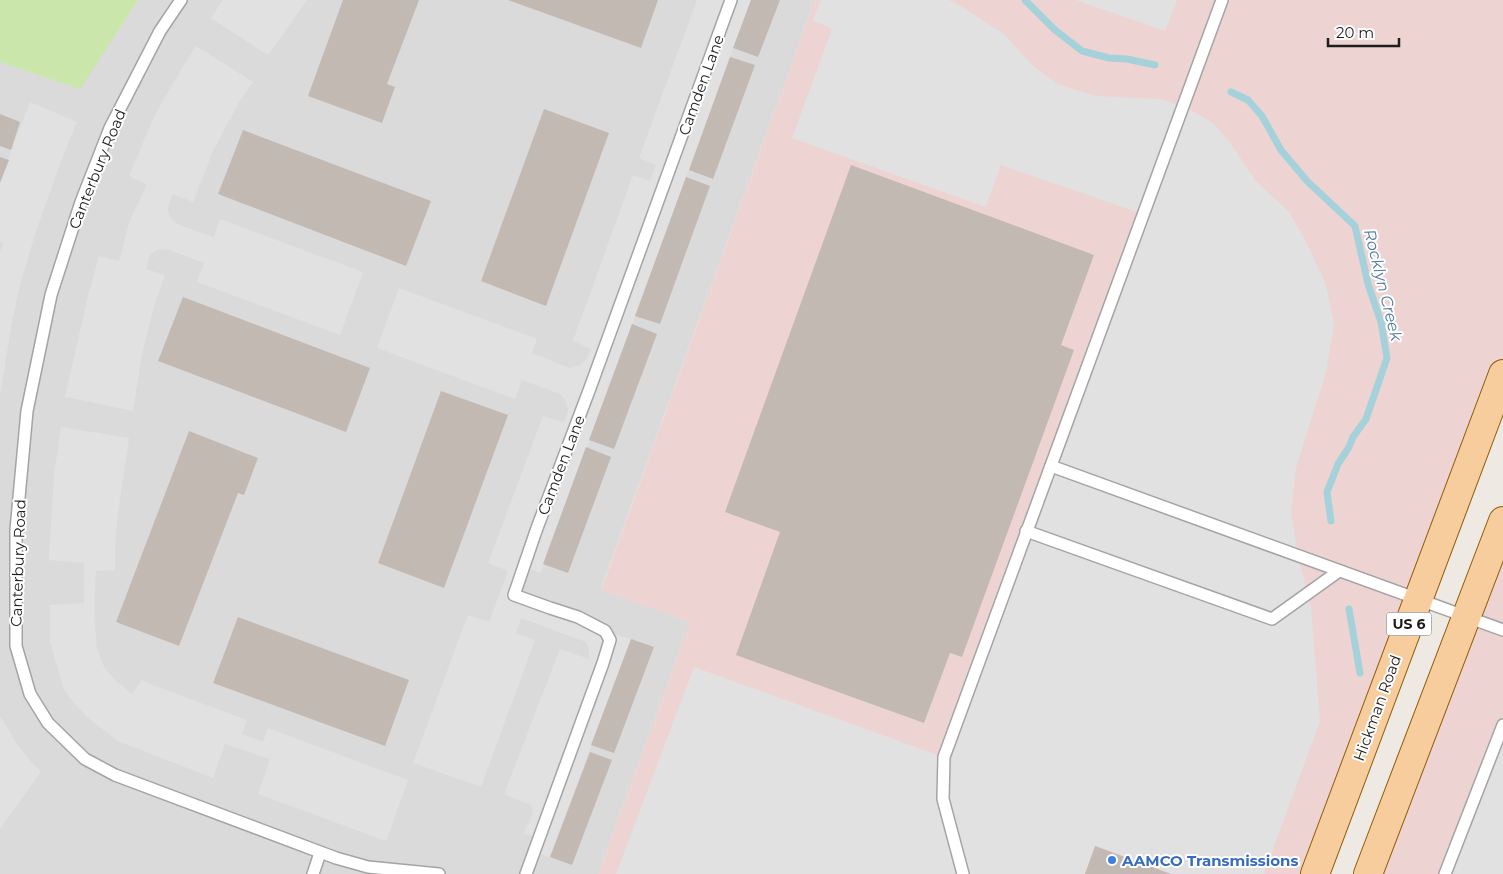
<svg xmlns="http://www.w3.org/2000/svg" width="1503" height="874" font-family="Montserrat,sans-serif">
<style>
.residential{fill:#dbdada}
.commercial{fill:#eed3d3}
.grass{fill:#cbe6ab}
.parking{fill:#e1e1e1}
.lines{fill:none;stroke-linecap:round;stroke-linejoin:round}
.stream{stroke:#a5d1da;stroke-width:7}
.building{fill:#c2b9b3}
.service-casing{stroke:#a4a4a4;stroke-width:14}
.primary-casing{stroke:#905c06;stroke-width:30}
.service{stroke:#fff;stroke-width:11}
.primary{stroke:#f8cd9e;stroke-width:28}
.shop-dot{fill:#3f7fe0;stroke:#fff;stroke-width:2}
.labels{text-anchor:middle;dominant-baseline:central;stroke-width:4;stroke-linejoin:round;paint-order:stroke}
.shield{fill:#fff;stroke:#616161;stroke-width:1}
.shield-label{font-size:14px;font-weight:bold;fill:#1d1d1d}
.street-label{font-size:15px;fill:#1d1d1d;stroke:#fff}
.shop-label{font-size:15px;font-weight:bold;fill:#366cbe;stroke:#fff;text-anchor:start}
.water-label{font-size:16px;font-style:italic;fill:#4b7aa1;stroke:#fff}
</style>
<rect width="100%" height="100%" fill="#eeeae3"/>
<!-- residential -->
<polygon class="residential" points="0,0 815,0 601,589 690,622 598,874 0,874"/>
<!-- commercial -->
<g class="commercial">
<polygon points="815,0 1503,0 1503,374 1315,874 598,874 690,622 601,590"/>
<polygon points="1503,521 1503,874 1368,874"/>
</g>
<!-- grass -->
<polygon class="grass" points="0,0 138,0 80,89 0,62"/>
<!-- parking -->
<g class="parking">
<polygon points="223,0 307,0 268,55 211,18"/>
<polygon points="697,0 751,0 541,573 523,567 514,594 605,631 631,639 550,857 534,852 539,839 524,833 533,813 531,805 504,794 560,649 589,659 589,650 586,642 521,618 516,633 535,640 481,787 413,763 468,615 489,622 508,571 488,563 543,416 564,422 568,411 567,404 560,394 522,380 515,399 377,348 399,288 537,339 532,353 570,368 580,365 586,360 591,349 573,341 633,175 650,181 656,165 639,158"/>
<polygon points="821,0 948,0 954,2 1004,34 1034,67 1060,85 1095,96 1161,99 1183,106 1213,123 1231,144 1256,181 1289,212 1305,240 1325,282 1334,323 1326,372 1296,468 1291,511 1298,556 1311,607 1320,721 1264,874 1172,874 1096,846 1085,874 616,874 694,667 943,757 1143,214 1001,165 986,207 792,138 832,29 813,20"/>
<polygon points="1076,0 1177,0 1165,31"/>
<polygon points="196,46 253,82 239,102 213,151 193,202 173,194 167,208 171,219 179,225 214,237 220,219 363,272 340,335 197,282 204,263 169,250 159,249 150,255 146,269 165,275 155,303 142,354 133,411 65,397 88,296 99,256 119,261 130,220 147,185 129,176 154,117 170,88"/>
<polygon points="30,102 77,122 65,151 36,231 20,285 12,321 0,396 0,253 3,243 0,242 0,180"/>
<polygon points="61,427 129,438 118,513 115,544 115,570 96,571 94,602 95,627 97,648 104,667 116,681 132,694 142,680 155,686 247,720 242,734 263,742 268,728 408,780 386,841 258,794 270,759 225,744 213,778 118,741 87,717 74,703 64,690 50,642 50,605 84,603 84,563 49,560 54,475"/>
<polygon points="0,716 17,744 33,764 41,772 0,829"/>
<polygon points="1503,725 1503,874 1445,874"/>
</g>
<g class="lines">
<!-- stream -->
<g class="stream">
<polyline points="1025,0 1055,30 1082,51 1109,58 1127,59 1155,65"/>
<polyline points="1231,92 1248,100 1262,116 1281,150 1307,181 1355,226 1368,284 1381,322 1387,358 1366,419 1353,437 1349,447 1338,464 1327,492 1331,521"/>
<polyline points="1349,609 1360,673"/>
</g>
</g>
<!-- building -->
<g class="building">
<polygon points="343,0 419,0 387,84 395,87 382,123 308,96"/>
<polygon points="508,0 658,0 641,48"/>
<polygon points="751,0 780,0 758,57 733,48"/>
<polygon points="730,57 755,65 713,179 689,170"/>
<polygon points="544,109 609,133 546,306 481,281"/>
<polygon points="0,114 20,122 11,150 0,146"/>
<polygon points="243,130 431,201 406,266 218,194"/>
<polygon points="0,157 9,160 0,183"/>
<polygon points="851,165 1094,255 1061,345 1074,350 962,657 950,653 924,723 736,655 780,532 725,512"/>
<polygon points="686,177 710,186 660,324 635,316"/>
<polygon points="183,297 370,368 346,432 158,361"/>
<polygon points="632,324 657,334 614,449 589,440"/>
<polygon points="441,391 508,415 444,588 378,563"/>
<polygon points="189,431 258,458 244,495 238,493 179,646 116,622"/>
<polygon points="586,447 611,457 568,573 543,564"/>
<polygon points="238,617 409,680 385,746 213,683"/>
<polygon points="631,639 654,647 614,753 591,745"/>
<polygon points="590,752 612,760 572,865 550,857"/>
<polygon points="1095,846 1171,874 1085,874"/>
</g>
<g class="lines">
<!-- service casing -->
<g class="service-casing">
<g id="service">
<polyline points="181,0 160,31 110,128 81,202 51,295 27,411 16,530 16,646 30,694 48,723 85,759 115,775 336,858 368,867 439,874"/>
<polyline points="1051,466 1503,630"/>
<polyline points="1026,531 1272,619 1339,571"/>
<polyline points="313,874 320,853"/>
<polyline points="526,874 603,663 610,640 605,631 578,617 550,608 514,595 537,528 590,388 731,0"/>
<polyline points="963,874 943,799 944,757 1222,0"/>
<polyline points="1445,874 1503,725"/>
</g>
</g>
<!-- primary casing -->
<g class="primary-casing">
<g id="primary">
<polyline points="1315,874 1503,374"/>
<polyline points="1368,874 1503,521"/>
</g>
</g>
<!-- service -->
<use href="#service" class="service"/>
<!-- primary -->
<use href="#primary" class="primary"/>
</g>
<!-- markers -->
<circle class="shop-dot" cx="1112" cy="860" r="5"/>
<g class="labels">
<!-- shield labels -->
<rect class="shield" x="1386.5" y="612.5" width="45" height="23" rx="4"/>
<g class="shield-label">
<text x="1409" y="624">US 6</text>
</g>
<!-- street labels -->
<g class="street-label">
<text transform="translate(701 85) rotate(-70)">Camden Lane</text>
<text transform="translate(97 169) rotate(-68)">Canterbury Road</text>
<text transform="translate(561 465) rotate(-69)">Camden Lane</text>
<text transform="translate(18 563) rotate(-88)">Canterbury Road</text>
<text transform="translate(1377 708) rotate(-70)">Hickman Road</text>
</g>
<!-- shop labels -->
<g class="shop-label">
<text x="1122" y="860">AAMCO Transmissions</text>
</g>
<!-- water labels -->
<g class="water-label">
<text transform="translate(1383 285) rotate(76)">Rocklyn Creek</text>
</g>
</g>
<!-- scale -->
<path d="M1328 38v8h71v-8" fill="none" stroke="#1d1d1d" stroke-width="2.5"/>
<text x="1336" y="38" font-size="15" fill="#1d1d1d" stroke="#ffffff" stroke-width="4" paint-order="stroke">20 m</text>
</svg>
